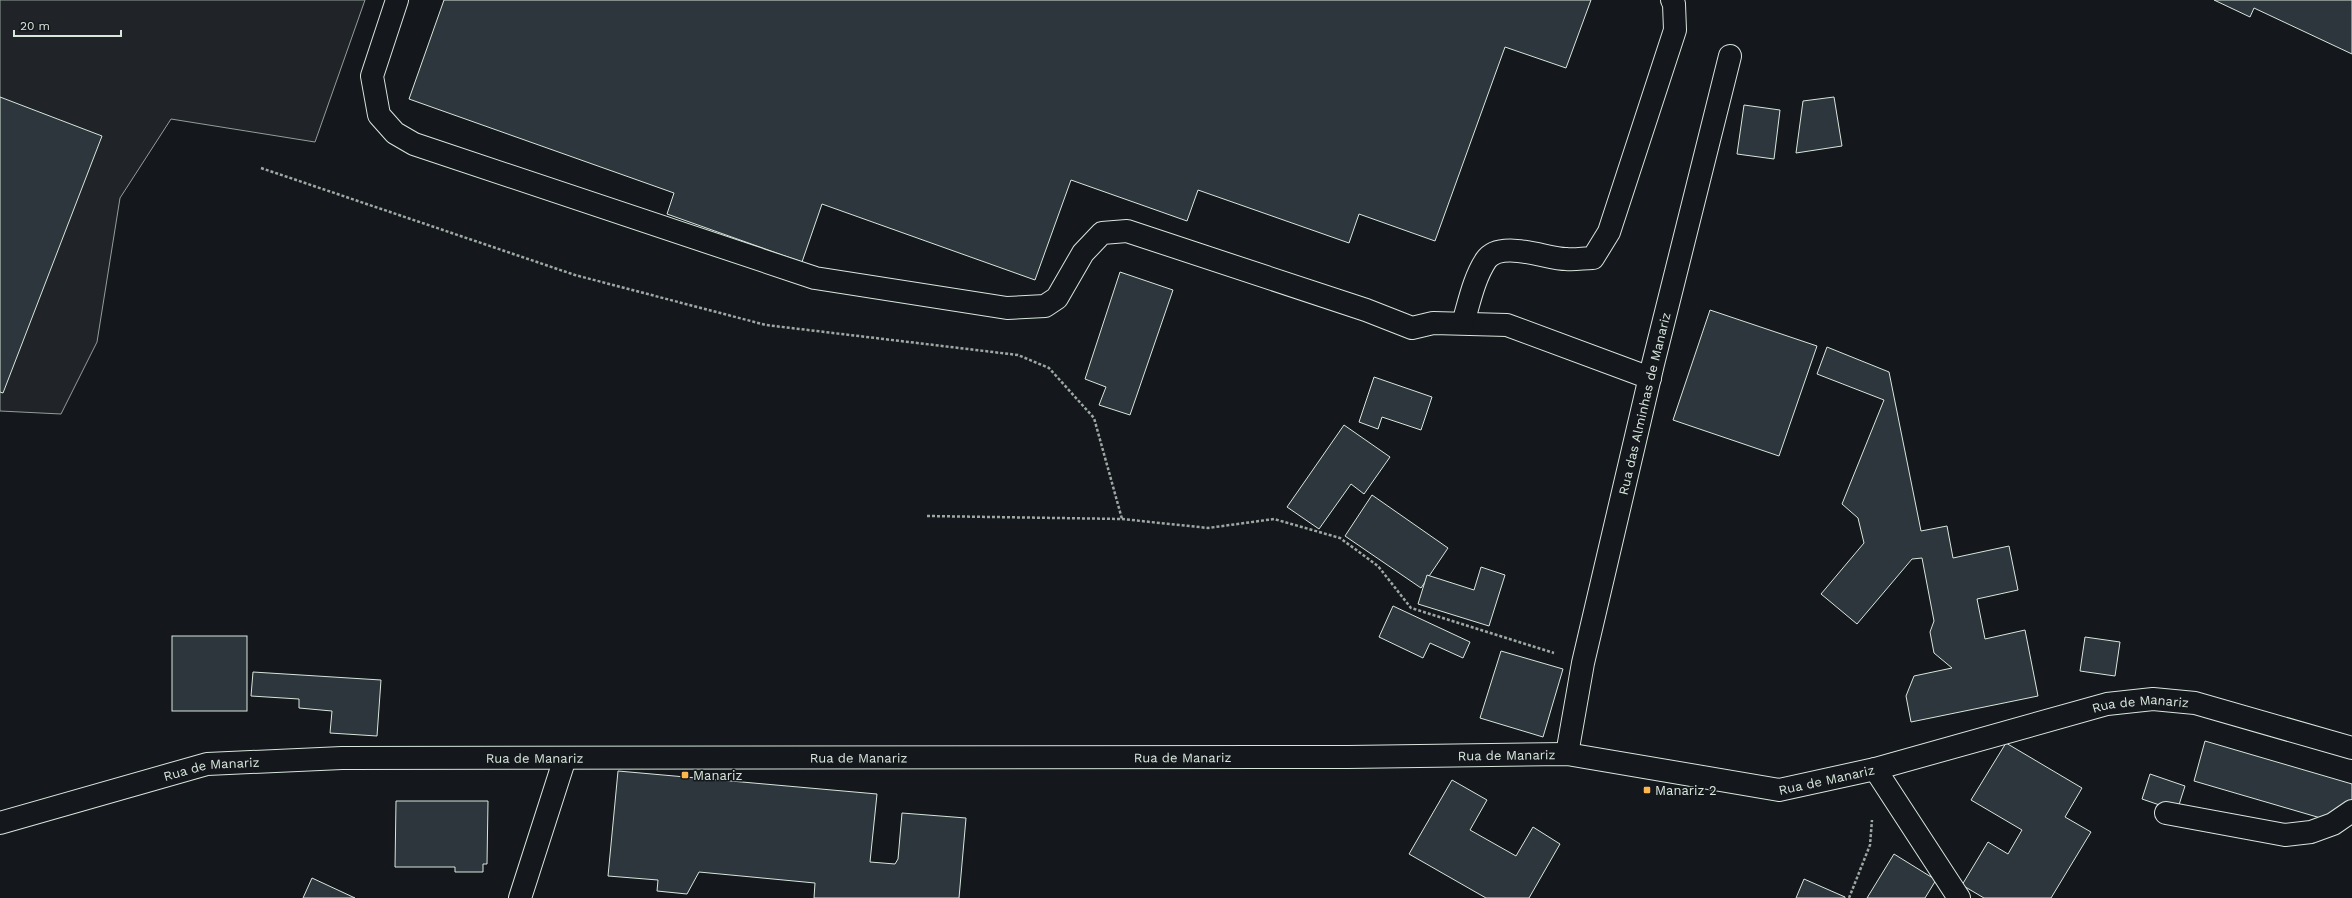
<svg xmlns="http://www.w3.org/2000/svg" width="2352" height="898" font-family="'Work Sans',sans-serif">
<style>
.green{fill:#202428;stroke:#939e99}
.building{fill:#2c363c;stroke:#d8e6dc}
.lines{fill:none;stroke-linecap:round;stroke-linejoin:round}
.minor-casing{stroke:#d8e6dc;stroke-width:24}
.path{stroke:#9da8a2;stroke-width:2.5;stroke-dasharray:3 2;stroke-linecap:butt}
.minor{stroke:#14181c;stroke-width:22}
.poi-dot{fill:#ffb74d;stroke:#14181c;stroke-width:1.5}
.labels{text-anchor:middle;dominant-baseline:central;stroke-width:3;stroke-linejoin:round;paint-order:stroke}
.street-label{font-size:13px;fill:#d8e6dc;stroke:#14181c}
.poi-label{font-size:13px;fill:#d8e6dc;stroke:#14181c;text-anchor:start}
</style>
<rect width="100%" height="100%" fill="#14181c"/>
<!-- green -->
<polygon class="green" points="0,0 365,0 315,142 171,119 120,198 97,342 61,414 0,411"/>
<!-- building -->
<g class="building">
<polygon points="444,0 1591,0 1566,68 1505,47 1435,241 1359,214 1349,243 1198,190 1187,221 1071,180 1035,280 822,204 802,262 667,214 674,193 409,99"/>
<polygon points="2214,0 2352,0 2352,54 2254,8 2250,17"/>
<polygon points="0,97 102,136 3,393 0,392"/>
<polygon points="1834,97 1842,146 1796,153 1803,101"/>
<polygon points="1744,105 1780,110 1774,159 1737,154"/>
<polygon points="1120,272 1173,290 1130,415 1099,405 1106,387 1085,379"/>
<polygon points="1710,310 1817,346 1779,456 1673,420"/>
<polygon points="1827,347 1889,372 1921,531 1947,526 1953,558 2009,546 2018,590 1977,599 1985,639 2025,630 2038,696 1911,722 1906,696 1914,676 1952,668 1934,653 1930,632 1934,621 1922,558 1912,559 1857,624 1821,594 1864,543 1858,518 1842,504 1884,400 1817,374"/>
<polygon points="1374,377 1432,397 1421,430 1382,417 1378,429 1359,422"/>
<polygon points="1344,425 1390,457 1364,494 1351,484 1319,529 1287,507"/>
<polygon points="1372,495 1448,548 1421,588 1345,536"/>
<polygon points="1481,567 1505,575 1489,626 1418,604 1427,575 1474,590"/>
<polygon points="1393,606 1470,642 1463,658 1430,643 1423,658 1379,637"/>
<rect x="172" y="636" width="75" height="75"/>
<polygon points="2085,637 2120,642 2115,676 2080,671"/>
<polygon points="1501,651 1563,669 1543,737 1480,718"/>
<polygon points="253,672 381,680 377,736 330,733 332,711 299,708 299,699 251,696"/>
<polygon points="2205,741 2352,784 2352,812 2348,826 2194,781"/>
<polygon points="2006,743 2082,788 2065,817 2091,832 2051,898 1984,898 1962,885 1988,842 2008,854 2022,830 1971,800"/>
<polygon points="618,771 877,794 870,862 895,864 898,859 902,813 966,818 959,898 814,898 815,883 699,872 687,894 657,891 658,880 608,876"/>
<polygon points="2150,774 2185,786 2177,811 2142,799"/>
<polygon points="1452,780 1487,800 1470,830 1516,856 1533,827 1560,844 1529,898 1486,898 1409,854"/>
<polygon points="396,801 488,801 487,864 483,864 483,872 455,872 455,867 395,867"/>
<polygon points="1894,854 1936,880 1925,898 1867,898"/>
<polygon points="312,878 355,898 303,898"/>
<polygon points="1804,879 1845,897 1845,898 1796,898"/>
</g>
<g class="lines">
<!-- minor casing -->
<g class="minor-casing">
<g id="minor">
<polyline points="397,0 372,76 379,115 395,133 414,144 815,278 1007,308 1045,306 1057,298 1083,253 1102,233 1127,231 1366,310 1412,328 1433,323 1507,325 1650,378"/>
<path d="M1463,323C1469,303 1474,278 1486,260C1500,239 1547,259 1566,259C1575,260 1584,258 1593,258L1609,232L1675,30L1674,4L1672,0"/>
<path id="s1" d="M1567,754L1583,663L1653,364L1730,56"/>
<polyline points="1875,769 1959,898"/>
<polyline points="2166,813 2285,835 2311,832 2333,824 2352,811"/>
<path id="s2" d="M0,823L207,764L342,758L1348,757L1567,754L1779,790L1875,769L2107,704L2153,699L2195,703L2352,748"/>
<polyline points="520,898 565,758"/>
</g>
</g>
<!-- path -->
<g class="path">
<polyline points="261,168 575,275 766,325 1018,355 1049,368 1094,418 1122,519"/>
<polyline points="927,516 1122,519 1208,528 1274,519 1340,538 1378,566 1411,608 1554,653"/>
<polyline points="1849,898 1870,845 1872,820"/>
</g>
<!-- minor -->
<use href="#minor" class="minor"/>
</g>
<!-- markers -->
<g class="poi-dot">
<rect x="681" y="771" width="8" height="8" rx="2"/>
<rect x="1643" y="786" width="8" height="8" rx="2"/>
</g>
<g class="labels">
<!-- street labels -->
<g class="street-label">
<text stroke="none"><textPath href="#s1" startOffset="359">Rua das Alminhas de Manariz</textPath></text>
<text stroke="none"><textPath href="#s2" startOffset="2163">Rua de Manariz</textPath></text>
<text stroke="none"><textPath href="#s2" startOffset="1515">Rua de Manariz</textPath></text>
<text stroke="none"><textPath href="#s2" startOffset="1191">Rua de Manariz</textPath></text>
<text stroke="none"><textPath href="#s2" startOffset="543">Rua de Manariz</textPath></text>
<text stroke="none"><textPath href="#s2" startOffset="867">Rua de Manariz</textPath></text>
<text stroke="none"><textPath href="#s2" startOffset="219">Rua de Manariz</textPath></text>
<text stroke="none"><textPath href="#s2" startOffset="1839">Rua de Manariz</textPath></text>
</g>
<!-- poi labels -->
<g class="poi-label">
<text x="693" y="775">Manariz</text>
<text x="1655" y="790">Manariz 2</text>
</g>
</g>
<!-- scale -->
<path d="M14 30v6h107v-6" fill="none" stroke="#d8e6dc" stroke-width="2"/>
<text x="20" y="30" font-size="12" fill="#d8e6dc" stroke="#14181c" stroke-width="3" paint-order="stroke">20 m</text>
</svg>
